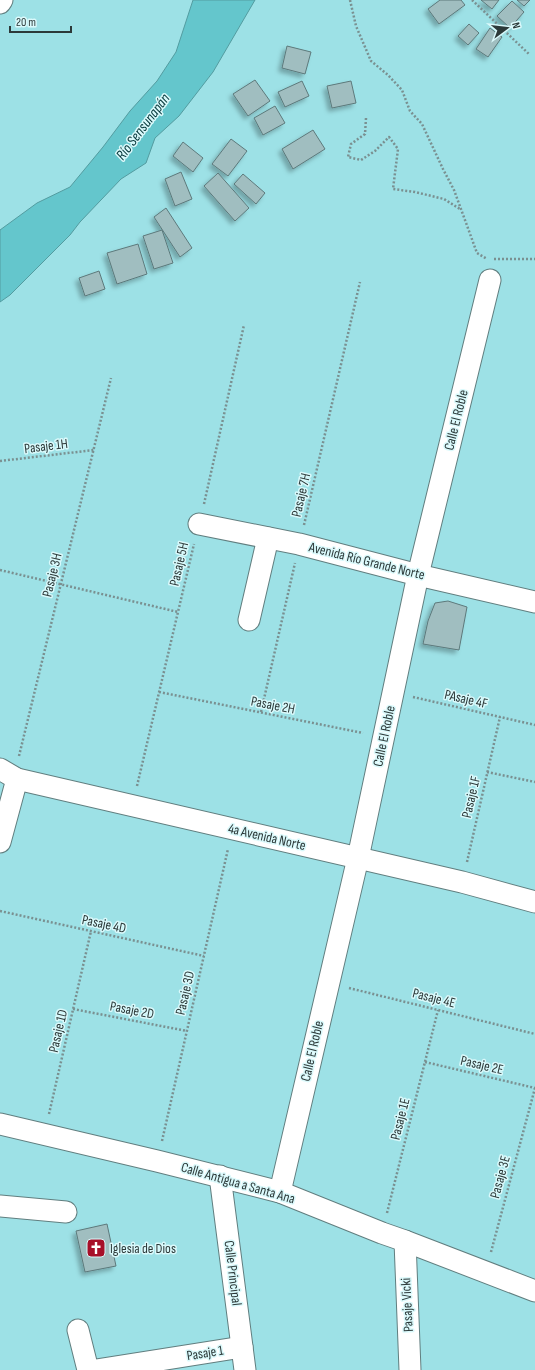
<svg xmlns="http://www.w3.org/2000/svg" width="535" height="1370" font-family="'Sofia Sans Condensed',sans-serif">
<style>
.green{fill:#9de1e6}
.water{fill:#64c6cc;stroke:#539ca0}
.building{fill:#a0bec0;stroke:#5d797b;filter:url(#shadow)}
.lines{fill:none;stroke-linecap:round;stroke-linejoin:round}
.minor-casing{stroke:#617e7f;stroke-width:23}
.path{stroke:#7a9091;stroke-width:2.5;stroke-dasharray:2 2;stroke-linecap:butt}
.minor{stroke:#fff;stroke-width:21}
.labels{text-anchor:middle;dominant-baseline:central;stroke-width:3;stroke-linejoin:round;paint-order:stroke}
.street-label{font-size:14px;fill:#2c3939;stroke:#daf9fb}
.poi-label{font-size:14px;fill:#2c3939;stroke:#daf9fb;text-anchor:start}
.water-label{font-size:15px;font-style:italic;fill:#033538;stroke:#daf9fb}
</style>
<defs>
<filter id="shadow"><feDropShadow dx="-3.5" dy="3.5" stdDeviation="2" flood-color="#0004"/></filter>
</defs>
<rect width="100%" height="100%" fill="#cdecee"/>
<!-- green -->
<rect class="green" x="0" y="0" width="535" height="1370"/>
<!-- water -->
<polygon class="water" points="193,0 255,0 213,72 179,116 155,138 146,163 121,179 80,222 70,235 10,295 0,302 0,230 37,203 70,187 103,147 130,111 157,81 176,52"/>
<!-- building -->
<g class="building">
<polygon points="440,0 461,0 465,5 439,24 428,9"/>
<polygon points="481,0 499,0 492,9"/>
<polygon points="517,0 530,0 524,6"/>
<polygon points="512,1 524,12 510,28 497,16"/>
<polygon points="469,24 479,33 468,45 458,36"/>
<polygon points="490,28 502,37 488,57 476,49"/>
<polygon points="287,46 311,52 305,74 282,68"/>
<polygon points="255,80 270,101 248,116 233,94"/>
<polygon points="302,81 309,96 285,107 278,92"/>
<polygon points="351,81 356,103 332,108 327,86"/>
<polygon points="275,106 285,123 263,135 254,118"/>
<polygon points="313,130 325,149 293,169 282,149"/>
<polygon points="231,139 247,151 228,176 212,164"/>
<polygon points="183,142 203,158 193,172 173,156"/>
<polygon points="181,172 192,199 175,206 165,179"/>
<polygon points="218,173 249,208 235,221 204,186"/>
<polygon points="243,174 265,193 256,204 234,184"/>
<polygon points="166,208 192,248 180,257 154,217"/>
<polygon points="162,230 173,263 154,269 143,236"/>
<polygon points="138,244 147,274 117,284 107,253"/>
<polygon points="99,271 105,289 85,296 79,278"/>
<polygon points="448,601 467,607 459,650 423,644 428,621 435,603"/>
<polygon points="107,1224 116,1266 85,1272 76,1231"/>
</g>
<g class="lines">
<!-- minor casing -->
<g class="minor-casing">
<g id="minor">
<polyline points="0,3 2,0"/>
<polyline points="199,524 299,544 418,575 535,602"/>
<polyline points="249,620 268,538"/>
<polyline points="0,769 17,779 462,882 535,902"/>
<polyline points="0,842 17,779"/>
<polyline points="0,1124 157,1161 280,1192 382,1233 405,1241 535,1291"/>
<polyline points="220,1176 245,1370"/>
<polyline points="280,1192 358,858 418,575 490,280"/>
<polyline points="0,1206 66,1212"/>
<polyline points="405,1241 410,1370"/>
<polyline points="78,1330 88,1370"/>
<polyline points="96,1370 242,1347"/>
</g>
</g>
<!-- path -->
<g class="path">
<polyline points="350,0 356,26 371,61 388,75 402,90 410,111 422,124 443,169 454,190 477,253 487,259"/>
<polyline points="472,0 530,55"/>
<polyline points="366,118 365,134 351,144 348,157 361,160 375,151 389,137 398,149 393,189 415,192 444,199 460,209"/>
<polyline points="494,259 535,259"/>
<polyline points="0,461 94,450"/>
<polyline points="204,504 244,325"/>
<polyline points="304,525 360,282"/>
<polyline points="0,570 178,612"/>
<polyline points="159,692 363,733"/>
<polyline points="413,697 535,725"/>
<polyline points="261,712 295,563"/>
<polyline points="19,756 111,378"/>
<polyline points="487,772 535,782"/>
<polyline points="137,786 194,544"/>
<polyline points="467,862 500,717"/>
<polyline points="0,911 204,956"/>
<polyline points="349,988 535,1034"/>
<polyline points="73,1009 187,1031"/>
<polyline points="425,1062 535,1088"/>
<polyline points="49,1114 91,931"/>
<polyline points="162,1141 228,849"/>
<polyline points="387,1213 438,1010"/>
<polyline points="491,1252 535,1088"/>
</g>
<!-- minor -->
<use href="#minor" class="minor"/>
</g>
<!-- icons -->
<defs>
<g id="church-square" transform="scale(1)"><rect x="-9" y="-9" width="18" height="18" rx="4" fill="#a70f29" stroke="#daf9fb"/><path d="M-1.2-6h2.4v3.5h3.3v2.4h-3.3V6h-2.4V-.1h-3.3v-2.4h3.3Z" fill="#fff"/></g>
</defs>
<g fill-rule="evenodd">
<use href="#church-square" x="96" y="1248"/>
</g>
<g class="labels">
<!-- street labels -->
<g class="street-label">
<text transform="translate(456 420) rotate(-76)">Calle El Roble</text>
<text transform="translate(46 446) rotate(-7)">Pasaje 1H</text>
<text transform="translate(301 495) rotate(-77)">Pasaje 7H</text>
<text transform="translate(367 561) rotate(14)">Avenida Río Grande Norte</text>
<text transform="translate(179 564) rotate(-77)">Pasaje 5H</text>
<text transform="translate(52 575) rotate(-76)">Pasaje 3H</text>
<text transform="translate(466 699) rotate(13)">PAsaje 4F</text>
<text transform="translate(273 705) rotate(11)">Pasaje 2H</text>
<text transform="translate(384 736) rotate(-78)">Calle El Roble</text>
<text transform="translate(471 797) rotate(-77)">Pasaje 1F</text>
<text transform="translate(267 837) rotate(13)">4a Avenida Norte</text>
<text transform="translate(104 924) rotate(12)">Pasaje 4D</text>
<text transform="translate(185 993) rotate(-77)">Pasaje 3D</text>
<text transform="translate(434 998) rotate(14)">Pasaje 4E</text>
<text transform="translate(132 1010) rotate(11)">Pasaje 2D</text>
<text transform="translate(58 1031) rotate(-77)">Pasaje 1D</text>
<text transform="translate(312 1051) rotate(-77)">Calle El Roble</text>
<text transform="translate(482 1065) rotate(13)">Pasaje 2E</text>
<text transform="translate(400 1119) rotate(-76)">Pasaje 1E</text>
<text transform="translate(500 1177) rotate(-75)">Pasaje 3E</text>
<text transform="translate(238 1183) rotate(16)">Calle Antigua a Santa Ana</text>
<text transform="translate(233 1273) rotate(83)">Calle Principal</text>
<text transform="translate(407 1305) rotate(-93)">Pasaje Vicki</text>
<text transform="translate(205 1353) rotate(-9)">Pasaje 1</text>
</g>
<!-- poi labels -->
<g class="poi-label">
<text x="110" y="1248">Iglesia de Dios</text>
</g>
<!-- water labels -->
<g class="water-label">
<text transform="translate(143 127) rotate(-53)">Río Sensunapán</text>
</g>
</g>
<!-- north arrow -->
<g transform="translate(507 28) rotate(75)" stroke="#daf9fb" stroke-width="3" paint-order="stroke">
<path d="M0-3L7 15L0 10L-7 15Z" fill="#2c3939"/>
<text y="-6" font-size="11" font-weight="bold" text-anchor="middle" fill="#2c3939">N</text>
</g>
<!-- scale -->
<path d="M10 26v6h61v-6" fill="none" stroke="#2c3939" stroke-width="2"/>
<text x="16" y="26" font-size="12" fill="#2c3939" stroke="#daf9fb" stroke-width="3" paint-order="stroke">20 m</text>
</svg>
